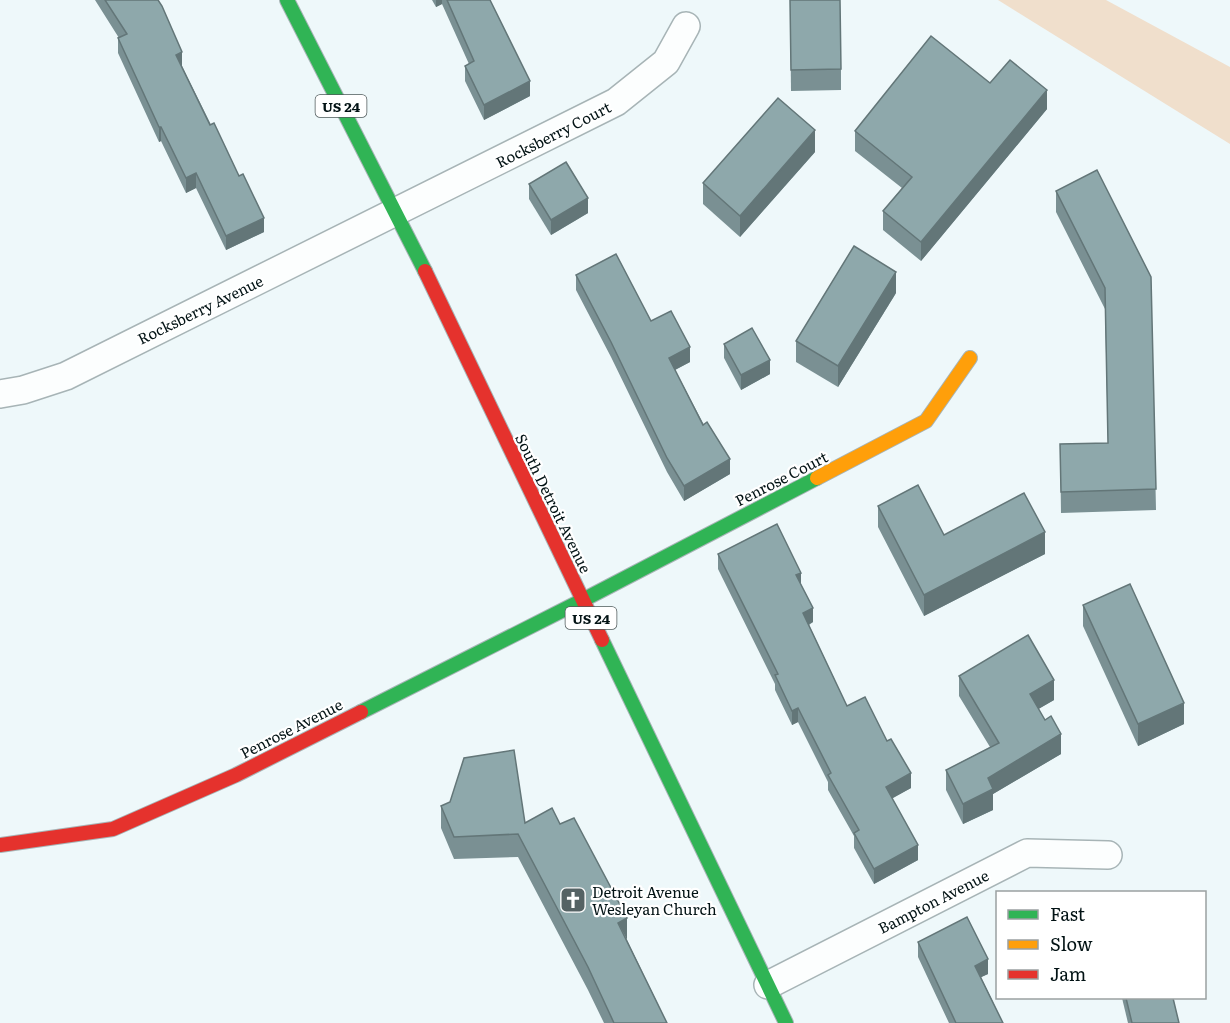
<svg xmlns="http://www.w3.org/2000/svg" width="1230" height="1023" font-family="Literata,serif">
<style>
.green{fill:#f0dfcc}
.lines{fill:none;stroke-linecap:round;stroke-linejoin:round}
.street-casing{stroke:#a7b4b6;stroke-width:30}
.fast-casing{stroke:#a7b4b6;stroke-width:16}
.slow-casing{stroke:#a7b4b6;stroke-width:16}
.jam-casing{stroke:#a7b4b6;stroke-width:16}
.street{stroke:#fcfefe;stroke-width:27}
.fast{stroke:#30b455;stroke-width:14}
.slow{stroke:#ff9f0a;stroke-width:14}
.jam{stroke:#e5322d;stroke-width:14}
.wall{fill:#7a9093}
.shaded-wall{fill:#637678}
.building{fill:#8ea8ab;stroke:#637678;stroke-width:1.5}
.labels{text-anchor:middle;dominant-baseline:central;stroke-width:4.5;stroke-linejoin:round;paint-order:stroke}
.shield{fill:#fff;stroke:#4e595a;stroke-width:1.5}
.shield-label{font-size:14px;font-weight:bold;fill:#021214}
.street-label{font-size:15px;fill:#021214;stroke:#fff}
.poi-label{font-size:15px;fill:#021214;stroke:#fff;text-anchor:start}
</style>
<rect width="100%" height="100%" fill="#eef8fa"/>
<!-- green -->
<polygon class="green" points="998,0 1106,0 1230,67 1230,144"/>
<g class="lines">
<!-- street casing -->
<g class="street-casing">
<g id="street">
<polyline points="0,394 23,390 66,376 616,102 666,62 686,26"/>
<polyline points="768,985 1027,853 1108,855"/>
</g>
</g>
<!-- fast casing -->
<g class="fast-casing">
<g id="fast">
<polyline points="287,0 425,271"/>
<polyline points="602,640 786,1023"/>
<polyline points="361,712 583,600 817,478"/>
</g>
</g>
<!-- slow casing -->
<g class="slow-casing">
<polyline id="slow" points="817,478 926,421 970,358"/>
</g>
<!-- jam casing -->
<g class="jam-casing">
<g id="jam">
<polyline points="425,271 602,640"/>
<polyline points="0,845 113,829 236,775 361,712"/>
</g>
</g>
<!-- street -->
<use href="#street" class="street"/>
<!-- fast -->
<use href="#fast" class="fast"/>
<!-- slow -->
<use href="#slow" class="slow"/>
<!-- jam -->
<use href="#jam" class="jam"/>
</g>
<!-- wall -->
<g class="wall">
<polygon points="95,0 158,0 182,66 264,232 226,250 196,188 186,193 161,141 159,142 118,53 118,38 119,38"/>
<polygon points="432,0 490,0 530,96 484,120 465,81 465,66 469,64 442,4 436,7"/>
<polygon points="790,0 841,69 841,90 791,91"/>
<polygon points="990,83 1047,109 921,261 883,230 883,211 902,188 855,151 855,131"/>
<polygon points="815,152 740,237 703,204 703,183"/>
<polygon points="529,184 588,213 551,235 529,199"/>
<polygon points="1056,191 1151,277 1156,510 1061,513 1060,444 1108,443 1105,309 1056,212"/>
<polygon points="576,275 651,321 690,362 675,370 730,474 684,501 667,472 611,357 576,290"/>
<polygon points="896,293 838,387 796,362 796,341"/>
<polygon points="724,344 770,374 741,390 724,358"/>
<polygon points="878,506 944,535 1045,554 924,616 878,527"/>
<polygon points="718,554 801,584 813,622 809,625 847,706 911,788 892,798 918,860 874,884 854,848 854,836 828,790 828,782 798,722 792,725 775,690 775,684 718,569"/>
<polygon points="1083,605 1184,724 1138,746 1083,626"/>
<polygon points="959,676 1054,700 1038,709 1061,754 993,794 993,810 963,824 946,790 946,770 990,747 959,696"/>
<polygon points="441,806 525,823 560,824 627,940 667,1023 604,1023 588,990 518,857 454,859 441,828"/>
<polygon points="918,942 988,974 981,977 1003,1023 949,1023 918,957"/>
<polygon points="1122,998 1173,998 1179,1023 1128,1023"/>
</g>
<!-- shaded-wall -->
<g class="shaded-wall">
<polygon points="436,0 442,0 442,4 436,7"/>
<polygon points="182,52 182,67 176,55"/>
<polygon points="530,81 530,96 484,120 484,105"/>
<polygon points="1047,90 1047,109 921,261 921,242"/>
<polygon points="159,127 161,127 161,141 159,142"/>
<polygon points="815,130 815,152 740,237 740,216"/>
<polygon points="196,173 196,188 186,193 186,178"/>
<polygon points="588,198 588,213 551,235 551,220"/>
<polygon points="264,218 264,232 226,250 226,236"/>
<polygon points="896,272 896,293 838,387 838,366"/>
<polygon points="690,347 690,362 669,373 669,358"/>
<polygon points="770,360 770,374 741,390 741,375"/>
<polygon points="730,459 730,474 684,501 684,486"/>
<polygon points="1045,532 1045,554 924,616 924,595"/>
<polygon points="801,573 801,587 796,575"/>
<polygon points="813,608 813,622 803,627 803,613"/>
<polygon points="1054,680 1054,700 1030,714 1030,694"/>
<polygon points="1184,703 1184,724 1138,746 1138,724"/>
<polygon points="798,708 798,722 792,725 792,711"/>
<polygon points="1061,734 1061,754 993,794 993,810 963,824 963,804 988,778"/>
<polygon points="911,773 911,788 886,802 886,787"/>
<polygon points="918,845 918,860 874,884 874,869"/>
<polygon points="627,918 627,940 618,923"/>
<polygon points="988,959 988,974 975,980 975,966"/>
</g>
<!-- building -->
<g class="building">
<polygon points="105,0 158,0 162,6 182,52 176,55 210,125 214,123 239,176 243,174 264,218 226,236 196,173 186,178 161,127 159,127 118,38 127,34"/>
<polygon points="447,0 490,0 530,81 484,105 465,66 474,61"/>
<polygon points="790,0 840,0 841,69 791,70"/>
<polygon points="931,36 990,83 1010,60 1047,90 921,242 883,211 912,177 855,131"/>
<polygon points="778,98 815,130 740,216 703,183"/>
<polygon points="566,162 588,198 551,220 529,184"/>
<polygon points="1097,170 1151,277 1156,489 1061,492 1060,444 1108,443 1105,288 1056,191"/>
<polygon points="854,246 896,272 838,366 796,341"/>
<polygon points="616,254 651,321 671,311 690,347 669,358 703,425 707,422 730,459 684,486 667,458 611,342 576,275"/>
<polygon points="752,328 770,360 741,375 724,344"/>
<polygon points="918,485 944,535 1024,493 1045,532 924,595 878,506"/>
<polygon points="777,524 801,573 796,575 813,608 803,613 847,706 865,697 887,741 891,739 911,773 886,787 918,845 874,869 854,833 859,830 828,775 831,773 798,708 792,711 775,675 778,674 718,554"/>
<polygon points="1130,584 1184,703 1138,724 1083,605"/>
<polygon points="1028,635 1054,680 1030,694 1045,720 1051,716 1061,734 988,778 993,789 963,804 946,770 999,743 959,676"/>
<polygon points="514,750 525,823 552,808 560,824 574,818 627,918 618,923 667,1023 614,1023 588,967 518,834 454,837 441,806 450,802 464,758"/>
<polygon points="967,917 988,959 975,966 1003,1023 956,1023 918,942"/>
<polygon points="1126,998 1173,998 1179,1023 1132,1023"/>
</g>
<!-- icons -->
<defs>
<g id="church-square" transform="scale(1.35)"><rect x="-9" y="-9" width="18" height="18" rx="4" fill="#556264" stroke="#fff"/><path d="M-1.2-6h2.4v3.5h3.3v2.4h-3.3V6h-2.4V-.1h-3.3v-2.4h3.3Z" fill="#fff"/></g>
</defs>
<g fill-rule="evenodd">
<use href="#church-square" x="573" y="900"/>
</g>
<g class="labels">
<!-- shield labels -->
<g class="shield">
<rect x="315.5" y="95" width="51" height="22" rx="4.5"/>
<rect x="565.5" y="607" width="51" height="22" rx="4.5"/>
</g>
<g class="shield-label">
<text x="341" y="106">US 24</text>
<text x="591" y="618">US 24</text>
</g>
<!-- street labels -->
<g class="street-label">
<text transform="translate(553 134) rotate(-27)">Rocksberry Court</text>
<text transform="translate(200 309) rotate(-26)">Rocksberry Avenue</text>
<text transform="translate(781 478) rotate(-27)">Penrose Court</text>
<text transform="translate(554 503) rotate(64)">South Detroit Avenue</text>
<text transform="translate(291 728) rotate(-27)">Penrose Avenue</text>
<text transform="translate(933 901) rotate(-27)">Bampton Avenue</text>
</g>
<!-- poi labels -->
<g class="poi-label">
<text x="592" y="891">Detroit Avenue<tspan x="592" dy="17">Wesleyan Church</tspan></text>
</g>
</g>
<!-- legend -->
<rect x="996" y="891" width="210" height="108" fill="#ffffff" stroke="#9aa0a1" stroke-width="1.5"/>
<rect x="1008" y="910" width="30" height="9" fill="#30b455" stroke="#9aa0a1" stroke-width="1.5"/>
<text x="1050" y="921" font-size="18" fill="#021214">Fast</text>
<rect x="1008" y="940" width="30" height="9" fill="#ff9f0a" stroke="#9aa0a1" stroke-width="1.5"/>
<text x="1050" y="951" font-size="18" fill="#021214">Slow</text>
<rect x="1008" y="970" width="30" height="9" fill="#e5322d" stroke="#9aa0a1" stroke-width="1.5"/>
<text x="1050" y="981" font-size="18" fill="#021214">Jam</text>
</svg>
